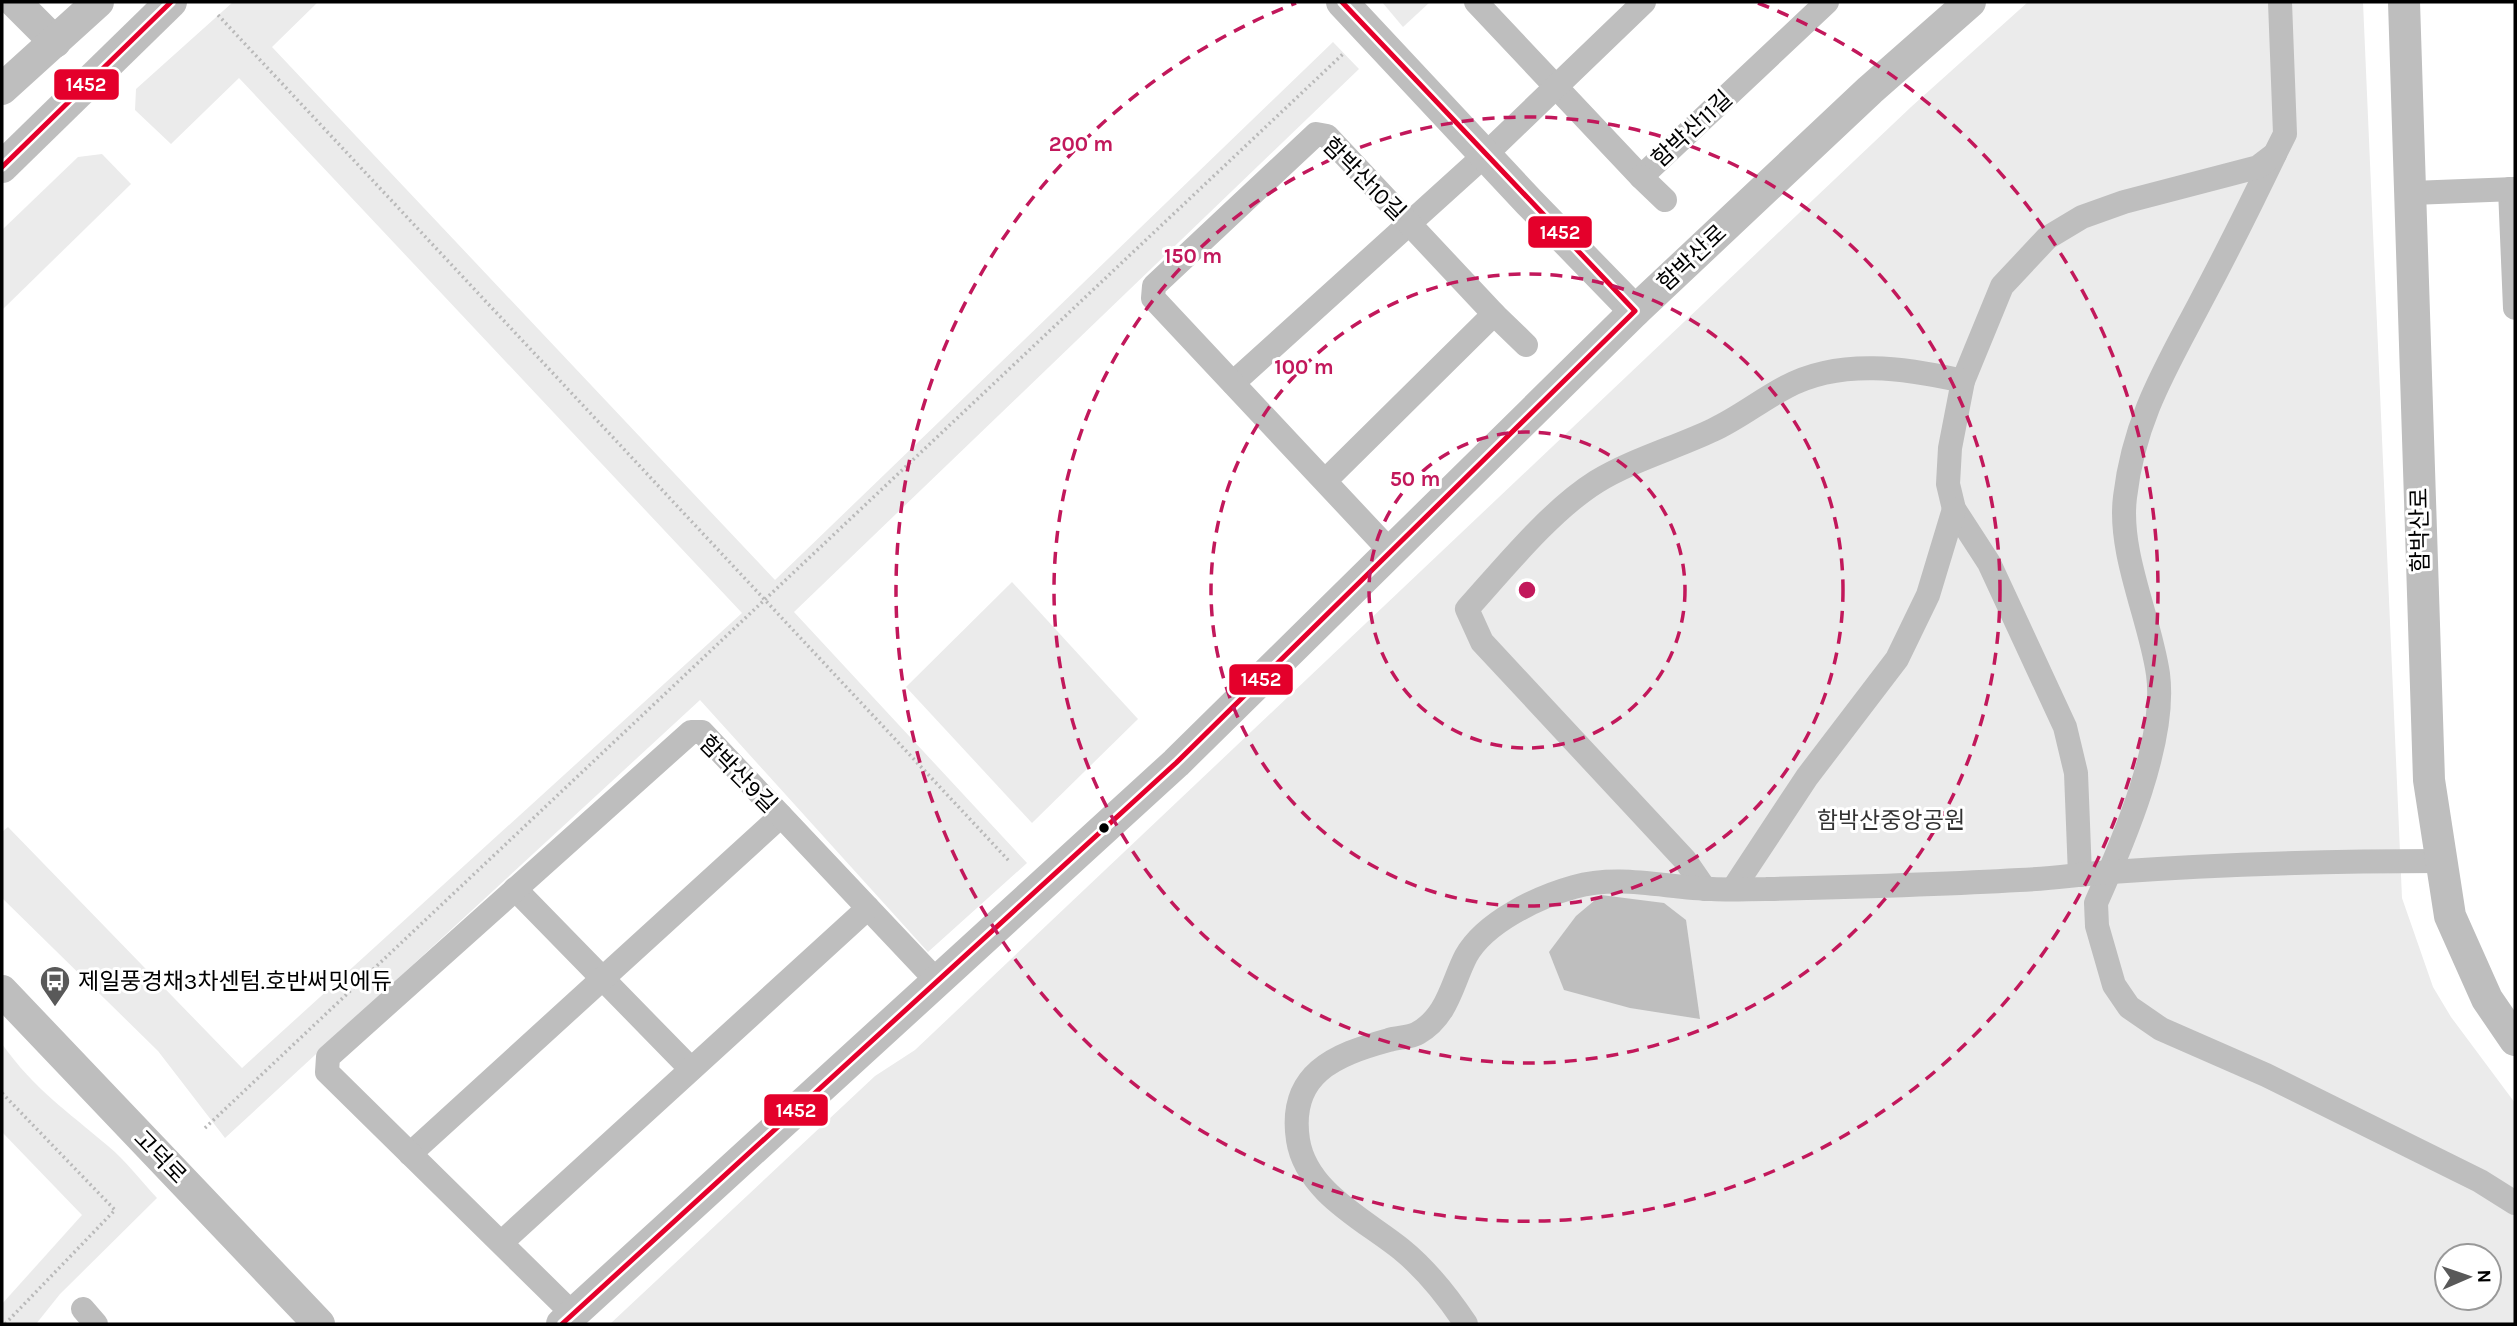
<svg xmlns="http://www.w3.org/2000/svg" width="2517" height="1326" font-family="Karla,'Noto Sans KR',sans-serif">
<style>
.green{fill:#ebebeb;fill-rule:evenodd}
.water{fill:#bebebe}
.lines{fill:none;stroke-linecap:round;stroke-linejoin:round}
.path{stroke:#b9b9b9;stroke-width:3.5;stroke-dasharray:2 3.5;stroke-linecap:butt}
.minor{stroke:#bebebe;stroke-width:24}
.tertiary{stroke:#bebebe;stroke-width:32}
.bus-1-casing{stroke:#fff;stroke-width:10}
.bus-1{stroke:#e4002b;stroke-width:5}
.ring{fill:none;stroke:#c2185b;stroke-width:3.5;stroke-dasharray:12 9}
.bus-dot{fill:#000;stroke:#fff;stroke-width:2.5}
.labels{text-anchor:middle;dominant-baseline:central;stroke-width:6;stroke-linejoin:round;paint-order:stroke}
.street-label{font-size:23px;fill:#000;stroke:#fff}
.park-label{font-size:23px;fill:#323232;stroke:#fff}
.poi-label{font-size:23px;fill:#000;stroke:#fff;text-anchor:start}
.centre{fill:#c2185b;stroke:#fff;stroke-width:3.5}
.ring-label{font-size:21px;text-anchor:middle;font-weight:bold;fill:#c2185b;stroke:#fff;stroke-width:6;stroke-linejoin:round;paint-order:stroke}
.line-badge{stroke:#fff;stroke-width:2.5}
.badge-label{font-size:19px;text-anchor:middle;font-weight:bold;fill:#fff}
</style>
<rect width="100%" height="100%" fill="#fff"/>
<!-- green -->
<g class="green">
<polygon points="233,2 318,2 272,47 775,580 1333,42 1359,69 794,612 1027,863 928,952 700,700 225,1138 158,1051 2,898 2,832 8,827 242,1068 742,613 239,78 171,144 135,110 136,89"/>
<polygon points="1382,2 1430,2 1403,27"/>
<path d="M2028,2H2363L2402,898L2433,987L2451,1017L2515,1103V1324H610L875,1076L915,1050L1911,107ZM2447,1256H2489V1298H2447Z"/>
<polygon points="102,154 131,184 2,310 2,230 78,157"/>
<polygon points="1012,582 1138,719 1032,823 906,687"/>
<path d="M2,1044C35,1090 66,1110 108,1146C126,1161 141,1181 157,1198L60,1294L36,1324H2V1304L82,1215L2,1132Z"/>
</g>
<!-- water -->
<polygon class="water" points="1601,895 1664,903 1686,920 1700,1019 1630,1008 1564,990 1549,952 1576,916"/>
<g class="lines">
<!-- path -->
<g class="path">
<polyline points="218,15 1010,862"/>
<polyline points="2,1093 115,1210 5,1324"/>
<polyline points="205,1128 1344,53"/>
</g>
<!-- minor -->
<g class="minor">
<polyline points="1476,2 1641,177 1827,2"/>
<path d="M2275,154C2251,204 2227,252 2201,301C2166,368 2134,419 2125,497C2118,553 2150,618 2158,674C2167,741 2123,842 2096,903L2097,926L2114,985L2129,1007L2161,1029L2266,1075L2480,1181L2515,1203"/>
<polyline points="1641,177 1665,200"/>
<polyline points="2510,189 2515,308"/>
<polyline points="2412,193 2515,189"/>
<polyline points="1494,314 1526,345"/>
<polyline points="1233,383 1485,155 1644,2"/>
<polyline points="1325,481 1494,314 1327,136 1316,134 1154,286 1153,298 1392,553"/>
<polyline points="2080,875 2076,773 2065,727 1989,563 1954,509 1948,484 1950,448 1963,381 2002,286 2047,238 2082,217 2124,202 2258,167 2275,154 2285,134 2280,2"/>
<polyline points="515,889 691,1069"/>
<path d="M1705,889L1685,860L1482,642L1467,609C1504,568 1550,511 1596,482C1632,460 1675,448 1713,430C1739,418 1761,400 1786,387C1840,358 1906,368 1963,381"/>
<polyline points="1733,889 1807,777 1897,659 1928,595 1954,509"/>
<polyline points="868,908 936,980"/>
<polyline points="410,1154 781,816"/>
<polyline points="501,1243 868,908 702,732 691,732 328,1057 327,1072 573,1314"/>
<polyline points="83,1309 96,1324"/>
<path d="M1466,1324C1448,1297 1427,1270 1401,1249C1365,1220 1306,1192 1298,1140C1288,1074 1334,1055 1389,1040C1398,1037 1410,1038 1418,1033C1448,1016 1452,983 1466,956C1485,922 1538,897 1574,887C1620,874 1666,888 1712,889C1730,890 1748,889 1766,889C1850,887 1935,885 2019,880C2050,879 2081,874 2111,872C2221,864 2331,861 2442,861"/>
</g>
<!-- tertiary -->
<g class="tertiary">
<polyline points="15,2 55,42"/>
<polyline points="1342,2 1529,202 1635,311"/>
<polyline points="2404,2 2429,780 2450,916 2487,999 2515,1040"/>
<polyline points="2,89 98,2"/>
<polyline points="2,167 171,2"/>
<polyline points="2,991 319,1324"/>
<polyline points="562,1324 1176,763 1635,311 1870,90 1970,2"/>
</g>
<!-- bus-1 casing -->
<g class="bus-1-casing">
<g id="bus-1">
<polyline points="2,167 171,2"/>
<polyline points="562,1324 1176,763 1635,311 1342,2"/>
</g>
</g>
<!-- bus-1 -->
<use href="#bus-1" class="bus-1"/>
</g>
<!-- distance rings -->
<g class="ring">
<circle cx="1527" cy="590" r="158"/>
<circle cx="1527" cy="590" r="316"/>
<circle cx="1527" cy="590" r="473"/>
<path d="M1758 3A631 631 0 1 1 1296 3"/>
</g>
<!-- icons -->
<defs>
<g id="bus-pin" transform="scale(1.575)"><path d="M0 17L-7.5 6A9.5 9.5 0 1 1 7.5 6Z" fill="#595959" stroke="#fff"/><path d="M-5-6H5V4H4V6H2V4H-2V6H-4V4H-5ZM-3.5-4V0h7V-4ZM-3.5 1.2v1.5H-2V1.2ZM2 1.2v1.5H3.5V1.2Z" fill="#fff"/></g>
</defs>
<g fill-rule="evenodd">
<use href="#bus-pin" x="55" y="981"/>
</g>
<!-- markers -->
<circle class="bus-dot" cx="1104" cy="828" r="6"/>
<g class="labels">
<!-- street labels -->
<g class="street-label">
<text transform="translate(1692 129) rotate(-43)">함박산11길</text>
<text transform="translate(1364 179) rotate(45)">함박산10길</text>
<text transform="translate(1692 258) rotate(-43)">함박산로</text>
<text transform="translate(2420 530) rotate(-91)">함박산로</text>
<text transform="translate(738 774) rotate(45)">함박산9길</text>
<text transform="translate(160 1157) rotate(46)">고덕로</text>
</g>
<!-- park labels -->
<g class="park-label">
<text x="1891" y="820">함박산중앙공원</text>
</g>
<!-- poi labels -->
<g class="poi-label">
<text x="78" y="981">제일풍경채3차센텀.호반써밋에듀</text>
</g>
</g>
<circle cx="1527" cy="590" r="10" class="centre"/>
<g class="ring-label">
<text x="1081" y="151">200 m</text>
<text x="1193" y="263">150 m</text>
<text x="1304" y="374">100 m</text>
<text x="1415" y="486">50 m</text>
</g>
<g class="line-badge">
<rect x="53" y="68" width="67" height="33" rx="7" fill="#e4002b"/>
<rect x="1527" y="215" width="66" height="34" rx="7" fill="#e4002b"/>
<rect x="1228" y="663" width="66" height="33" rx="7" fill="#e4002b"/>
<rect x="763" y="1093" width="66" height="34" rx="7" fill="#e4002b"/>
</g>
<g class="badge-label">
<text x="86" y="91">1452</text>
<text x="1560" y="239">1452</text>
<text x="1261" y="686">1452</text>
<text x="796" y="1117">1452</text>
</g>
<!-- border -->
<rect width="2517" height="1326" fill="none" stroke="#000000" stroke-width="7"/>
<!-- north arrow -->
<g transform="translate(2468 1277) rotate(88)"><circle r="33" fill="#ffffff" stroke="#999999" stroke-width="2"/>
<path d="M0-5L12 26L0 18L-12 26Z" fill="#595959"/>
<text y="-10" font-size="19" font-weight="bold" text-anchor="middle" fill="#000000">N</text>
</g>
</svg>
